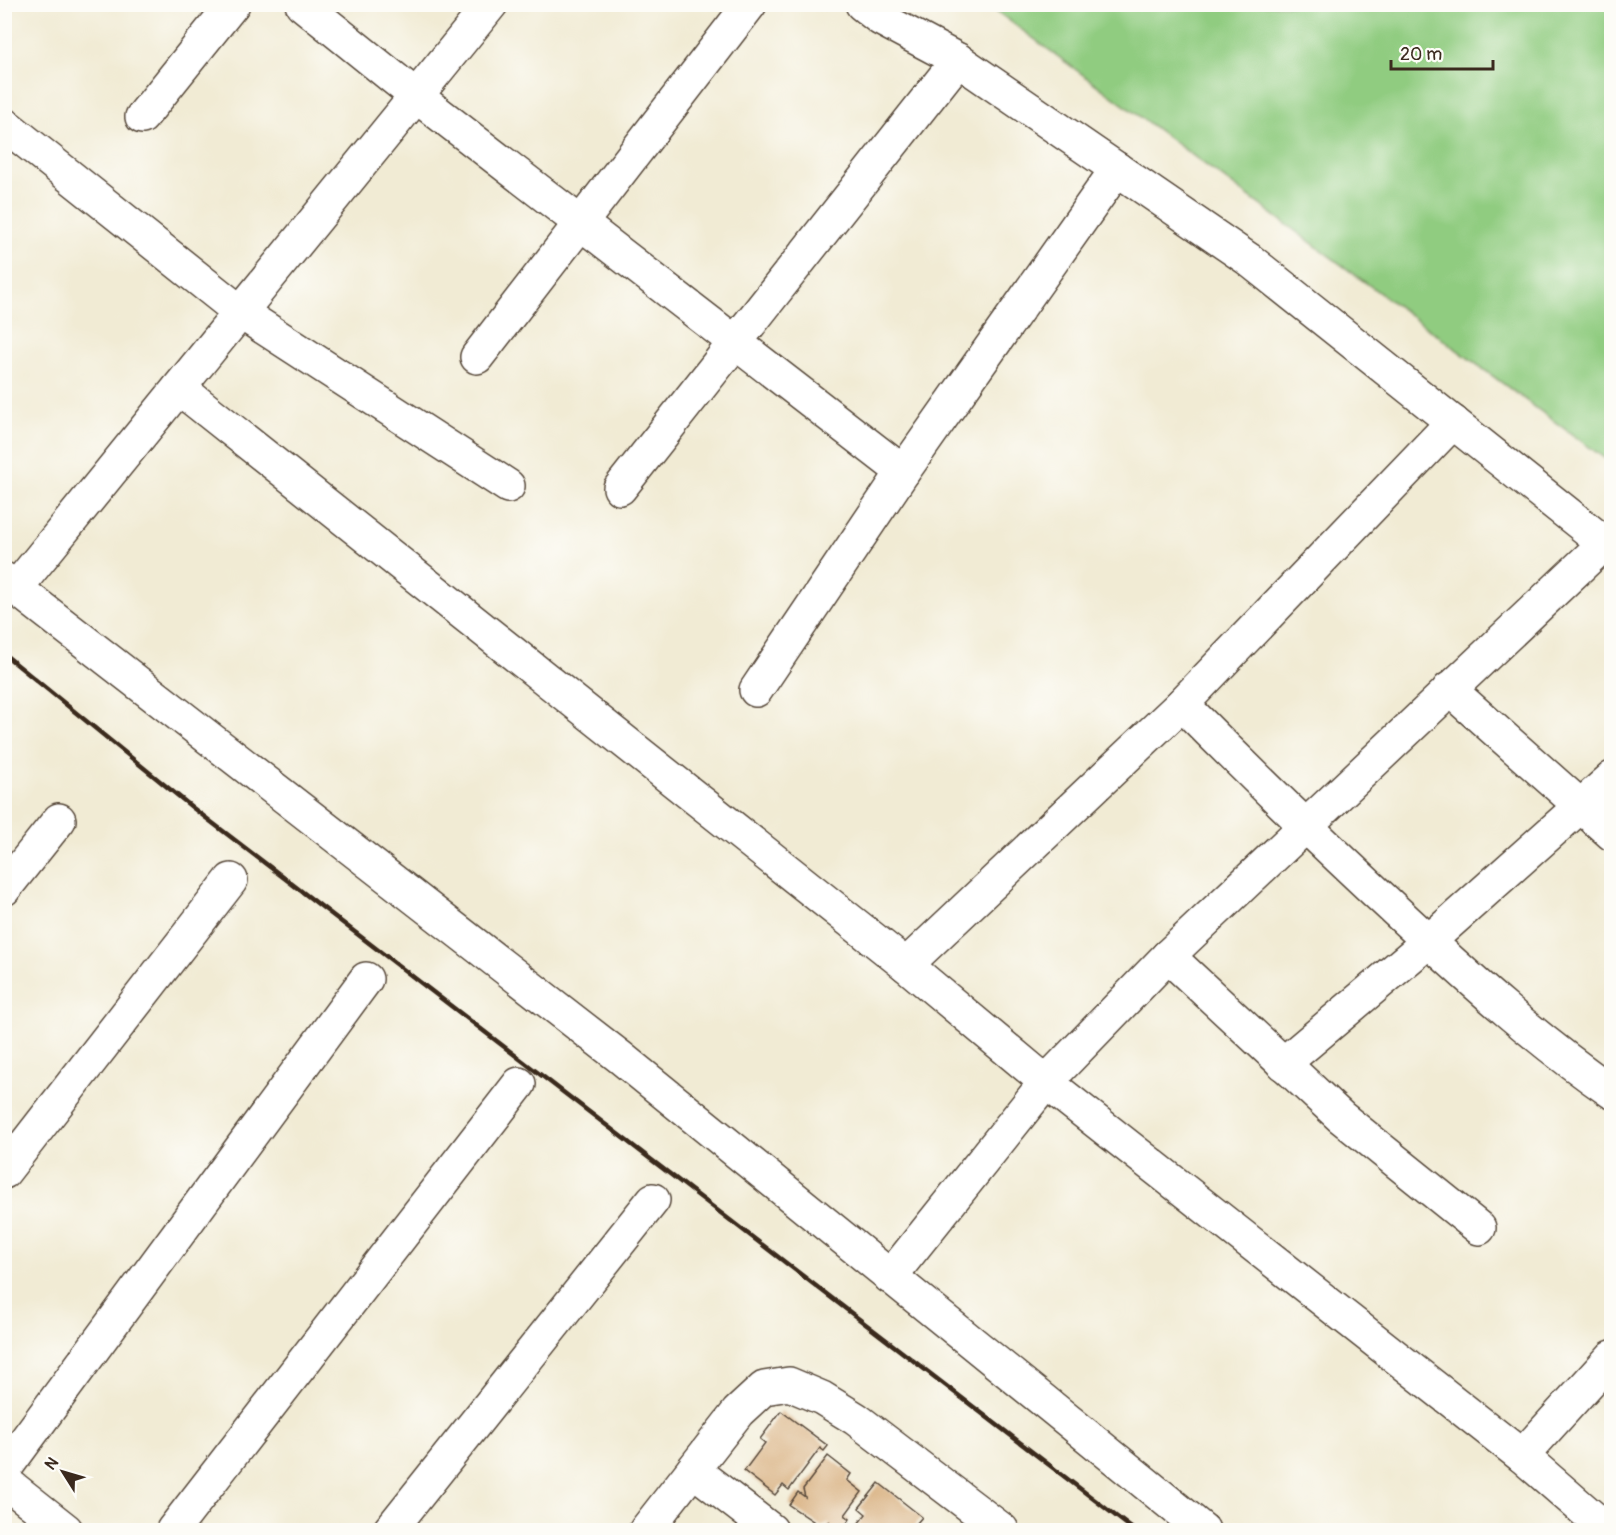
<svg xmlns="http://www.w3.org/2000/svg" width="1616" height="1535" font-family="Pangolin,sans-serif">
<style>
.green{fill:#90cc80;stroke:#667b4f;stroke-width:1.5}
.building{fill:#d6ab78}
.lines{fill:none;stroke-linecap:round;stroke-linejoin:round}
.minor-casing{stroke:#564739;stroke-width:36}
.minor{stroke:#fff;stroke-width:33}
.rail{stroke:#3b2a1e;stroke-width:4.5}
</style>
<rect width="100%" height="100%" fill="#fdfcf7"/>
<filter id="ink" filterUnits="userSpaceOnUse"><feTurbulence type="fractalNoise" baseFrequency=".0167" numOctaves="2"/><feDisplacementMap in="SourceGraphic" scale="12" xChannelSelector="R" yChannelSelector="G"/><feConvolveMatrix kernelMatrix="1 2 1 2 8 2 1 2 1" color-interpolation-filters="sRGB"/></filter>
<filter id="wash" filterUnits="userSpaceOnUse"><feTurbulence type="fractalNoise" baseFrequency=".008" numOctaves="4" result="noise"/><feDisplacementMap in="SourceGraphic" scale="24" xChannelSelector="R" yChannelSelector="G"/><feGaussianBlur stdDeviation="1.35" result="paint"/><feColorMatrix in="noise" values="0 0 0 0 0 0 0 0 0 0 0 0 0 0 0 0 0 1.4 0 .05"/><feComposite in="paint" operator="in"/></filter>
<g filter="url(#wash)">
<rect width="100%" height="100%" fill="#f1ebd4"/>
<!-- green -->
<polygon class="green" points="988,5 1611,5 1611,463"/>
<g id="blocks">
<!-- building -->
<g class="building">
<polygon points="781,1411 828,1446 824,1451 820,1448 789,1490 783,1485 775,1495 744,1471 765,1443 760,1439"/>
<polygon points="828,1456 851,1474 847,1480 862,1492 845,1515 850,1519 842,1530 827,1530 829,1522 822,1527 789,1505 798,1492 805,1497 803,1489"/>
<polygon points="879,1483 922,1517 911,1530 853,1530 866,1514 859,1508"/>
</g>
</g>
</g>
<g filter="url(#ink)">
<use href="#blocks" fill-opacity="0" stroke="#564739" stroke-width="1.5"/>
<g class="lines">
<!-- minor casing -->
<g class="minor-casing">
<g id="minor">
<polyline points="302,4 416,96 903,472"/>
<polyline points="862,4 881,19 958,60 1248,259 1612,549"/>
<polyline points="142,117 233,4"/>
<polyline points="4,124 240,312 508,486"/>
<polyline points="477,357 750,4"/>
<polyline points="179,388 906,965 1046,1082 1522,1456 1607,1530"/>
<polyline points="620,488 958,60"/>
<polyline points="4,579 620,1057 1203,1530"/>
<polyline points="16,588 491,4"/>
<polyline points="1449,689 1612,834"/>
<polyline points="756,690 903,472 1117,169"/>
<path d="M1182,704C1256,779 1331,851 1409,923C1474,983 1538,1041 1612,1092"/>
<polyline points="4,889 59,820"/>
<polyline points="1168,956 1341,1117 1479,1228"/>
<polyline points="906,965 1182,704 1453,422"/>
<polyline points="1283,1064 1429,941 1612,778"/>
<polyline points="4,1172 231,880"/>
<polyline points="890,1277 1046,1082 1168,956 1605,543"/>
<polyline points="1522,1456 1612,1357"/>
<polyline points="4,1470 366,979"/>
<polyline points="693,1470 771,1530"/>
<polyline points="4,1481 66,1530"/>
<polyline points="173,1530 519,1084"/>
<polyline points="390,1530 653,1200"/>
<polyline points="646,1530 738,1412 764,1388 789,1384 822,1398 856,1419 1002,1530"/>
</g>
</g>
<!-- minor -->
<use href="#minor" class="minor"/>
<!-- rail -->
<polyline class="rail" points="4,654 193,808 1134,1530"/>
</g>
</g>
<!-- margin -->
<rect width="1616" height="1535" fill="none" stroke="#fdfcf7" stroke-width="24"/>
<!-- north arrow -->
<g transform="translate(63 1472) rotate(307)" stroke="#fdfcf7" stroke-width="4.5" paint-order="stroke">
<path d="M0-4.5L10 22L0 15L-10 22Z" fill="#3b2a1e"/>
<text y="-9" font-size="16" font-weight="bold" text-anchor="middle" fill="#3b2a1e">N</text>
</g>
<!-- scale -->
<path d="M1391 60v9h102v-9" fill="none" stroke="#3b2a1e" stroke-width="3"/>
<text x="1400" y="60" font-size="18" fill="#3b2a1e" stroke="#fdfcf7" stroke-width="4.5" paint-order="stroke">20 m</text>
</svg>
